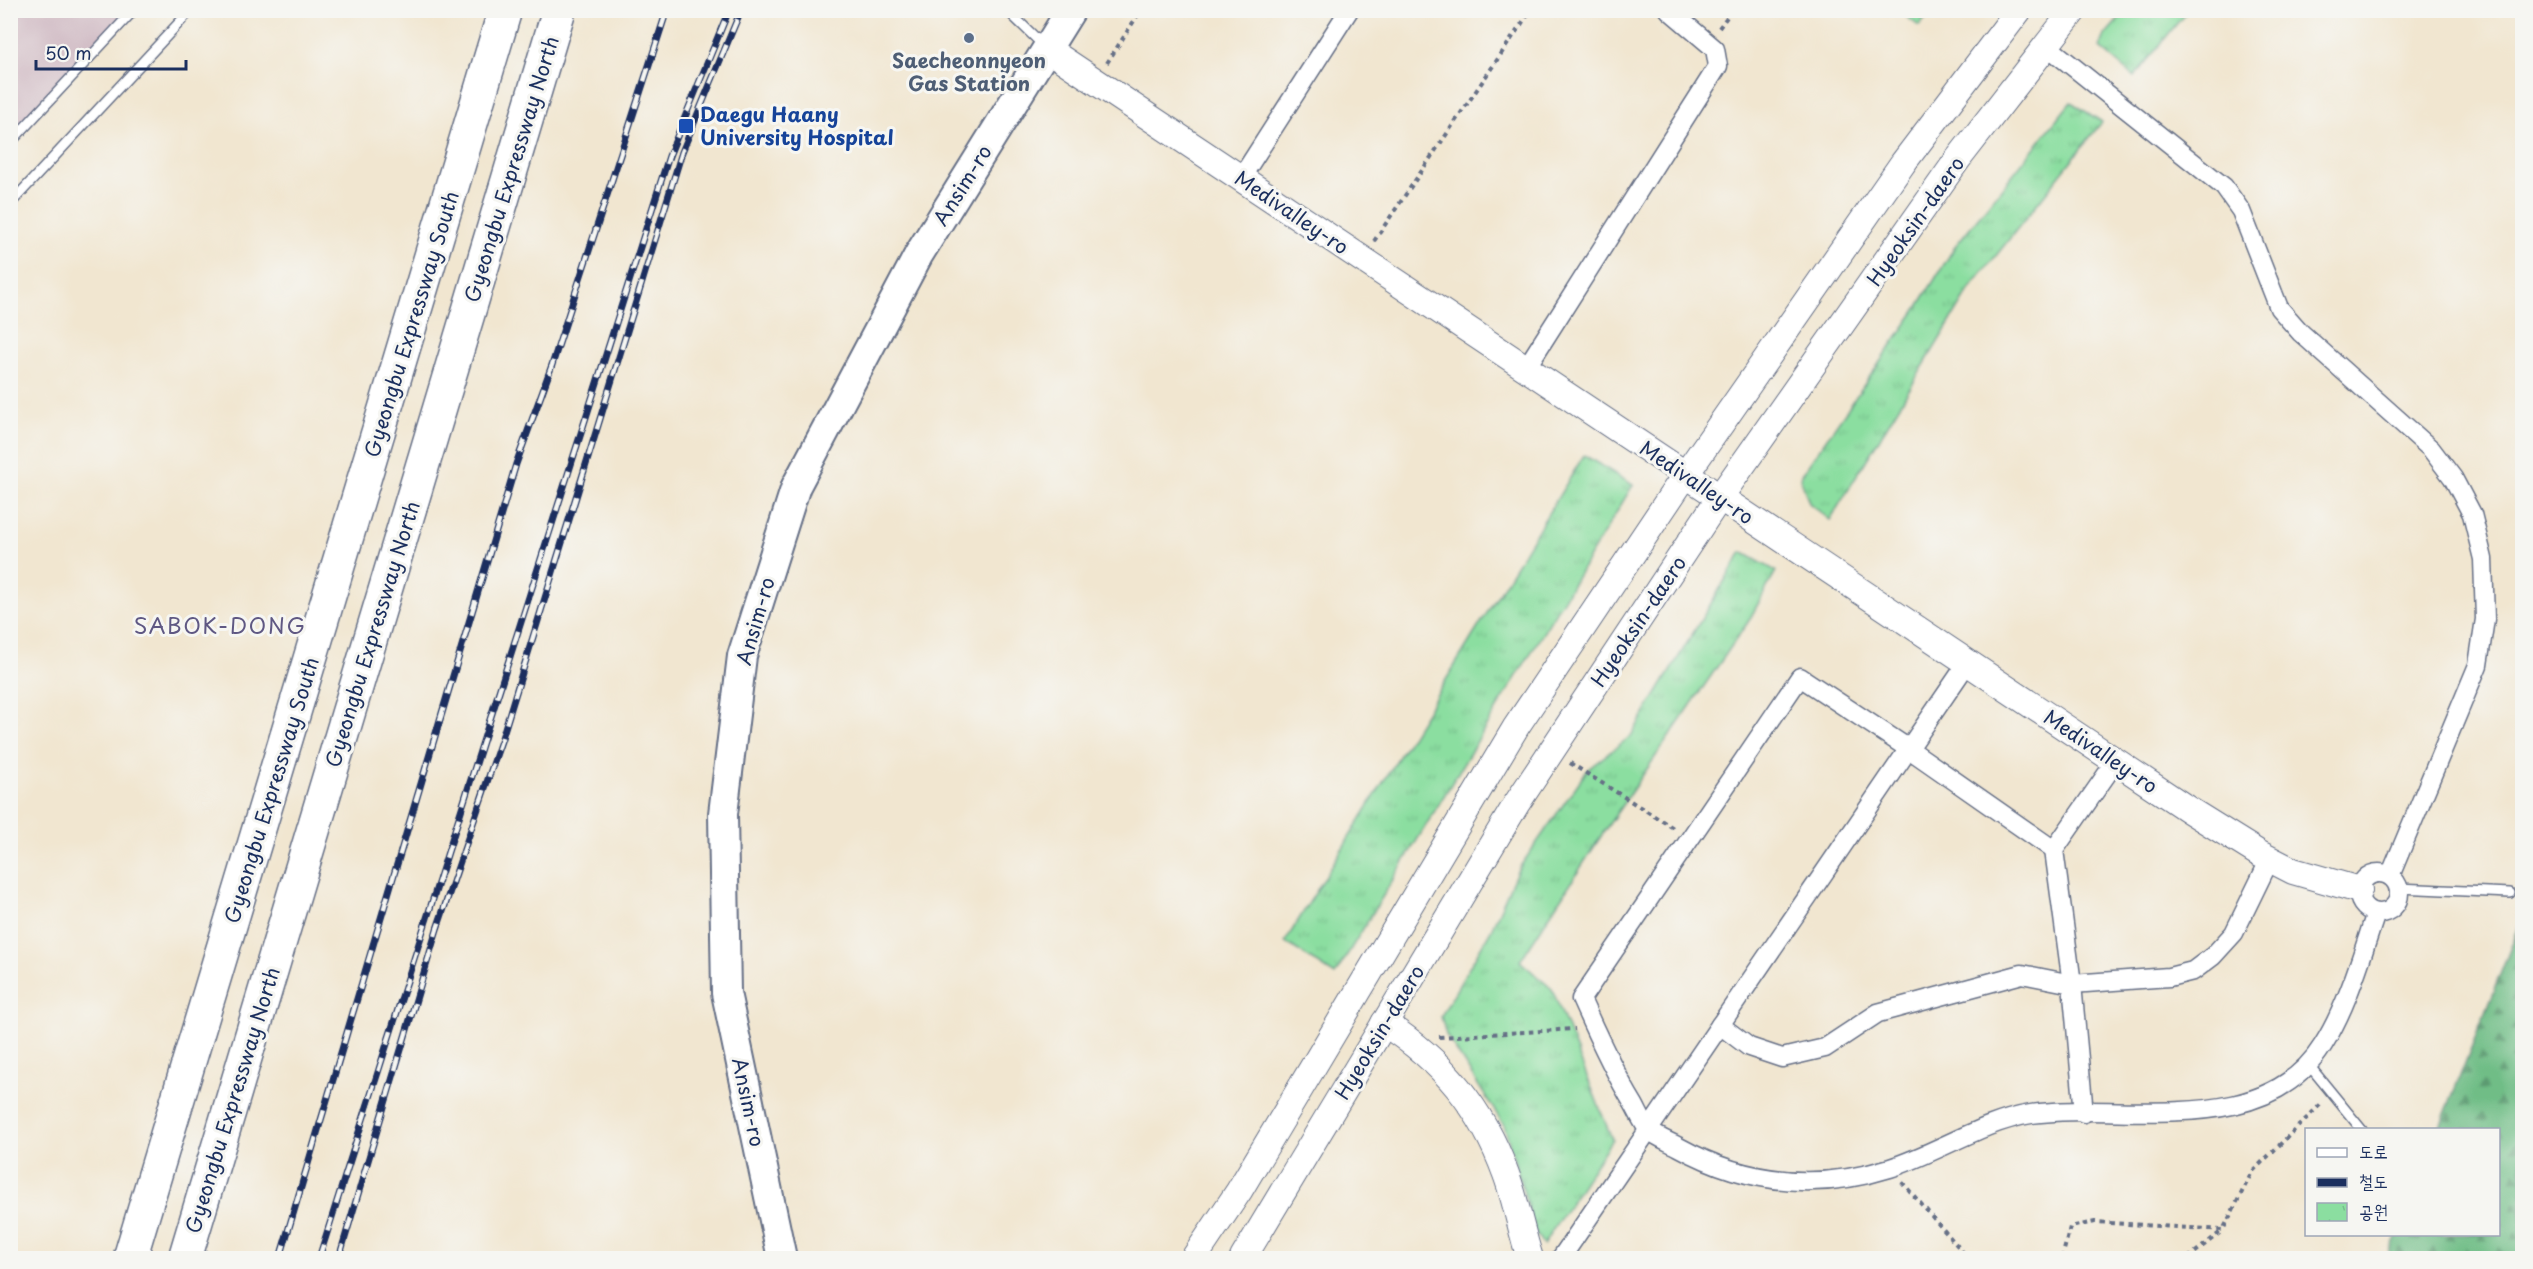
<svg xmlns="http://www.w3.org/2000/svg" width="2533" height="1269" font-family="'Playpen Sans','Poor Story',sans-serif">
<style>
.railway{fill:#d2bdc6}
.forest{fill:url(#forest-firs);stroke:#467672;stroke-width:1.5}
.park{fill:url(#park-tufts);stroke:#53867f;stroke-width:1.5}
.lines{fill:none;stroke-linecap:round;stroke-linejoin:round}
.lane-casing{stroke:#666f86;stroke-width:12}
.street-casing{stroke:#666f86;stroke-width:21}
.secondary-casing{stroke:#666f86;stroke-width:28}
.primary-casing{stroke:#666f86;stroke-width:32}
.highway-casing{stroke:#666f86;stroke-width:36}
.path{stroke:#666f86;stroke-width:4;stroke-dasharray:4.5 4.5;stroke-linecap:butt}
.lane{stroke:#fff;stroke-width:9}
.street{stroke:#fff;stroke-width:18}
.secondary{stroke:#fff;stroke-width:26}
.primary{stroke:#fff;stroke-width:28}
.highway{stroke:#fff;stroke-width:33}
.rail-casing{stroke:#1b2f5e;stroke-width:7}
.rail{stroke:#f6f6f2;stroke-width:4.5;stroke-dasharray:14;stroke-linecap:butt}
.service-dot{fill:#5c6f8a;stroke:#f6f6f2;stroke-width:2}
.transit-dot{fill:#1a4fb4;stroke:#f6f6f2;stroke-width:2}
.labels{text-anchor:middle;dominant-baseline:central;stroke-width:6;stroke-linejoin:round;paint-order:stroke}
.service-label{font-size:20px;font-weight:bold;fill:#4e5e75;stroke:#f6f6f2}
.transit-label{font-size:20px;font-weight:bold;fill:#164399;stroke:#f6f6f2;text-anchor:start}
.street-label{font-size:20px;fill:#1b2f5e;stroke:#f6f6f2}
.quarter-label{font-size:22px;letter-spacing:1.5px;fill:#5f5883;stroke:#f6f6f2}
</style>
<defs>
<pattern id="forest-firs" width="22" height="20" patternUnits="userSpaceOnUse" patternTransform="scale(1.5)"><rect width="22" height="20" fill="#70bd86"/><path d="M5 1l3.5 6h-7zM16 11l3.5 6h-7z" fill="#5b9a71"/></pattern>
<pattern id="park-tufts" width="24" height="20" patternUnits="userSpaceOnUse" patternTransform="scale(1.5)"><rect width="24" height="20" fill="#8bdea0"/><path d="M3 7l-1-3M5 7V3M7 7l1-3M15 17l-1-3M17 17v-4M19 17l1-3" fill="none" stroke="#77bf8c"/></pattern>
</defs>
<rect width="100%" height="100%" fill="#f6f6f2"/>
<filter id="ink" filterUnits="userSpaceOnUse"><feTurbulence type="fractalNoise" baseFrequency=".0167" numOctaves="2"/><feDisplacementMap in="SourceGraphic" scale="12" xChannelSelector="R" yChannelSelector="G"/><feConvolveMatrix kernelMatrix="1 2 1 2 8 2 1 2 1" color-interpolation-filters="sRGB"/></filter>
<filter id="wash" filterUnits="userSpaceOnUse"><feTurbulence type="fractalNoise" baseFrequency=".008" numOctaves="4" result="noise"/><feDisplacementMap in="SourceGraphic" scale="24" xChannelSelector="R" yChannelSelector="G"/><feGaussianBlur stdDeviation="1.35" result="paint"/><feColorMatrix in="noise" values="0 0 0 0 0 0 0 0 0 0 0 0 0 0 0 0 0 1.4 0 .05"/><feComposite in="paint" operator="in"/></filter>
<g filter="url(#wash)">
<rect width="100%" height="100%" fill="#f1e6d0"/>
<!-- railway -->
<polygon class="railway" points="11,10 127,11 11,135 10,11"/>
<!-- forest -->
<polygon class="forest" points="2522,919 2522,1258 2387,1258 2397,1235 2498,1234 2498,1130 2439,1129"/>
<!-- park -->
<g class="park">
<polygon points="1899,11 1932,11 1919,26"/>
<polygon points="2126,11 2187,11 2134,77 2100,48 2105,35"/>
<polygon points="2071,102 2102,122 1972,286 1830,520 1809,503 1800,477 1914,313 1956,245"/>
<polygon points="1584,455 1633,485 1335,975 1285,942"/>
<polygon points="1742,552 1776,571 1748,622 1605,830 1520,961 1552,989 1612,1139 1543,1245 1535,1231 1504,1125 1446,1035 1441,1016 1491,930 1517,871 1588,769 1631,736"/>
</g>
</g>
<g filter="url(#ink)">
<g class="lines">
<!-- lane casing -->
<g class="lane-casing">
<g id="lane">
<polyline points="1007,10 1044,46"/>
<polyline points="10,143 134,10"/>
<polyline points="10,204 191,10"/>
<polyline points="2398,888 2510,893"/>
<polyline points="2308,1064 2362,1130"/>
</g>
</g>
<!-- street casing -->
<g class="street-casing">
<g id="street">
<polyline points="2047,46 2224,187 2241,211 2279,308 2301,333 2431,449 2453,478 2472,514 2483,559 2485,619 2478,665 2390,876"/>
<polyline points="1241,178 1349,10"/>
<polyline points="1526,368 1718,66 1715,49 1669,10"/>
<path d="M2054,850L1909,749L1800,677L1581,999C1597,1035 1613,1070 1633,1103C1638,1111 1642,1123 1649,1130C1656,1137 1670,1142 1679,1147C1746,1184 1817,1191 1890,1168C1938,1153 1981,1122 2031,1114C2125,1101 2264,1141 2323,1045C2348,1005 2361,957 2376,913"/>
<circle cx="2379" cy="893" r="20"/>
<polyline points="1720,1025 1749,1047 1782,1058 1825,1048 1878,1013 2022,974 2072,984 2169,977 2193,971 2213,956 2234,933 2270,859"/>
<polyline points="2084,1113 2072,984 2054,850 2116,761"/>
<polyline points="1561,1258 1968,662"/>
</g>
</g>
<!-- secondary casing -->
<g class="secondary-casing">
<g id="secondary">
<polyline points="1047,49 2189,810 2258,853 2293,871 2359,890"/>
<path d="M1384,1023C1443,1061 1482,1108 1506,1174C1516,1201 1521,1231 1530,1258"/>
<polyline points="1194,1258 1239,1191 1516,727 1686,474 1903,163 2019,10"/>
<polyline points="1243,1258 1517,803 1720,497 1958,159 2074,10"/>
</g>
</g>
<!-- primary casing -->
<g class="primary-casing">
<polyline id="primary" points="782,1258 726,993 723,814 742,656 796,486 919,254 1071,10"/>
</g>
<!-- highway casing -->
<g class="highway-casing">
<g id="highway">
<polyline points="130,1258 505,10"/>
<polyline points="185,1258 559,10"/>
</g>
</g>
<!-- path -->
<g class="path">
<polyline points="1719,28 1732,10"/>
<polyline points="1107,63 1141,10"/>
<polyline points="1374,241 1531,10"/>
<polyline points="1570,763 1675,829"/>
<polyline points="1439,1037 1575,1029"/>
<polyline points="1902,1182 1968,1258"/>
<polyline points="2062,1258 2070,1227 2095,1222 2223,1230 2252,1172 2323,1102"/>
<polyline points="2188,1258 2222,1231"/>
</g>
<!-- lane -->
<use href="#lane" class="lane"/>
<!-- street -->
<use href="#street" class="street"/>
<!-- secondary -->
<use href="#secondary" class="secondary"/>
<!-- primary -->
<use href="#primary" class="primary"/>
<!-- highway -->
<use href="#highway" class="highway"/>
<!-- rail casing -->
<g class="rail-casing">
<g id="rail">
<polyline points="280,1258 516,464 552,365 667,10"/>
<polyline points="319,1258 669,156 729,10"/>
<polyline points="339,1258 437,929 502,738 682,152 741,10"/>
</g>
</g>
<!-- rail -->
<use href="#rail" class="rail"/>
</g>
</g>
<!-- markers -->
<circle class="service-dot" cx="969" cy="38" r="6"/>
<rect class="transit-dot" x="678" y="118" width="16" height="16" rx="3"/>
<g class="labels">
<!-- service labels -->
<g class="service-label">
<text x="969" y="60">Saecheonnyeon<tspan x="969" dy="23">Gas Station</tspan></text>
</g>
<!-- transit labels -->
<g class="transit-label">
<text x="700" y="114">Daegu Haany<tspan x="700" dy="23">University Hospital</tspan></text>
</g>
<!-- street labels -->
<g class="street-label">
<text transform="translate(511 169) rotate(-73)">Gyeongbu Expressway North</text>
<text transform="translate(962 185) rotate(-58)">Ansim-ro</text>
<text transform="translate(1292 212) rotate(34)">Medivalley-ro</text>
<text transform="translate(1915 221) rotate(-55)">Hyeoksin-daero</text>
<text transform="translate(411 324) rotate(-73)">Gyeongbu Expressway South</text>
<text transform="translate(1697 482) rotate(34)">Medivalley-ro</text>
<text transform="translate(755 621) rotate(-74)">Ansim-ro</text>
<text transform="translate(1638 621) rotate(-56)">Hyeoksin-daero</text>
<text transform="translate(372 634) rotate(-73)">Gyeongbu Expressway North</text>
<text transform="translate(2101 751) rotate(34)">Medivalley-ro</text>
<text transform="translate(271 790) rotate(-73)">Gyeongbu Expressway South</text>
<text transform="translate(1379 1032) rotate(-59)">Hyeoksin-daero</text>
<text transform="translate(232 1100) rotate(-73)">Gyeongbu Expressway North</text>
<text transform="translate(749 1102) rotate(78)">Ansim-ro</text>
</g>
<!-- quarter labels -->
<g class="quarter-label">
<text x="220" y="624">SABOK-DONG</text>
</g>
</g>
<!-- margin -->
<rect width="2533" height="1269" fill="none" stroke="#f6f6f2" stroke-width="36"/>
<!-- legend -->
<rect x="2305" y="1128" width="195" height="108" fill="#f6f6f2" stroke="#9ea6b7" stroke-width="1.5"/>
<rect x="2317" y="1148" width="30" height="9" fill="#ffffff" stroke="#9ea6b7" stroke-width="1.5"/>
<text x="2359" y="1158" font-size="18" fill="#1b2f5e">도로</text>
<rect x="2317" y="1178" width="30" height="9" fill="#1b2f5e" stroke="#9ea6b7" stroke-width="1.5"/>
<text x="2359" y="1188" font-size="18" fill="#1b2f5e">철도</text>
<rect x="2317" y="1203" width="30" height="18" fill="url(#park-tufts)" stroke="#9ea6b7" stroke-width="1.5"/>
<text x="2359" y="1218" font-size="18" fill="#1b2f5e">공원</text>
<!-- scale -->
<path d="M36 60v9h150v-9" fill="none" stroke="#1b2f5e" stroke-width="3"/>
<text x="45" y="60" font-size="18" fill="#1b2f5e" stroke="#f6f6f2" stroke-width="4.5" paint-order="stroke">50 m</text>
</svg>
